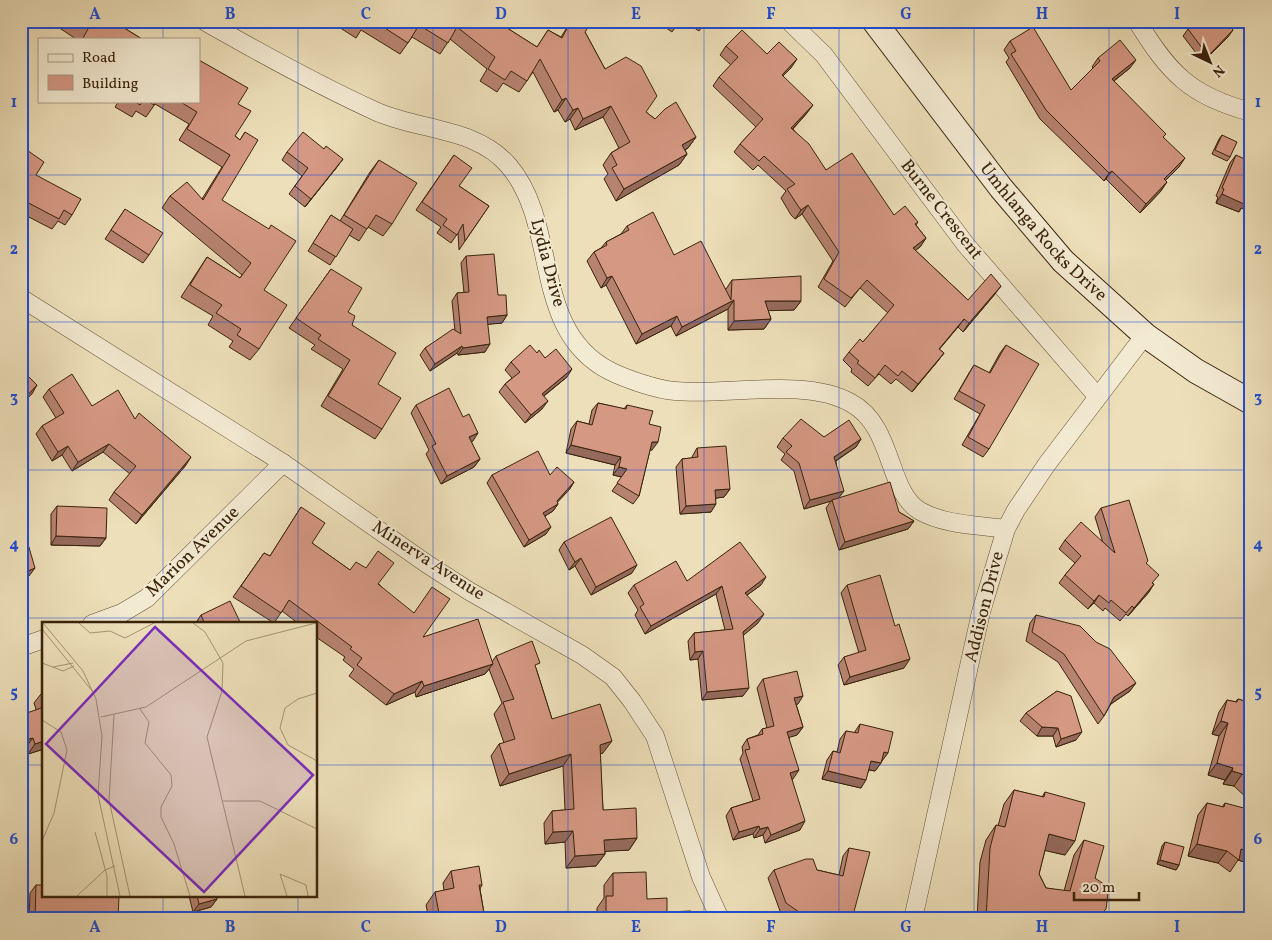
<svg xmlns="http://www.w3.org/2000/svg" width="1272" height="940" font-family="Vollkorn,serif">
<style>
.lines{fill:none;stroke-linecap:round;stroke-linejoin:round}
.minor-casing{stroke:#665236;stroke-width:19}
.secondary-casing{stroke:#39230b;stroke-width:26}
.minor{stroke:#f3ead2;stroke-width:18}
.secondary{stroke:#f3ead2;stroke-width:24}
.wall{fill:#b78371;stroke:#39230b}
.shaded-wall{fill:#956a5c;stroke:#39230b}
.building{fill:#d59883;stroke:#39230b}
.grid{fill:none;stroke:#1d4ed8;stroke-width:1;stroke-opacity:0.55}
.labels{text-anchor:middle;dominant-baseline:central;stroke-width:4;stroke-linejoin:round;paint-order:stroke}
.street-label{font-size:18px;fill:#39230b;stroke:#f3ead2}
.inset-road{fill:none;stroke:#a59473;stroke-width:1}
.view{fill:#7b2cbf;fill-opacity:0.15;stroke:#7b2cbf;stroke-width:2.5}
.inset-edge{fill:none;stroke:#39230b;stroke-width:2.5}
.neatline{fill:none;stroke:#1d4ed8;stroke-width:2}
.grid-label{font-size:16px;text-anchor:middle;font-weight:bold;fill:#1d4ed8}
</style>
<rect width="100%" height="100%" fill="#eddfb9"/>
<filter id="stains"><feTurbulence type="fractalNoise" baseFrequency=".004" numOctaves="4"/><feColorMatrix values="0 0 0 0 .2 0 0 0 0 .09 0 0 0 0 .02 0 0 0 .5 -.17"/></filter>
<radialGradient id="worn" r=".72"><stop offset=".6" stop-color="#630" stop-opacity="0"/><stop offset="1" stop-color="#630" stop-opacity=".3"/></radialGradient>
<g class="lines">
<!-- minor casing -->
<g class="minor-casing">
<g id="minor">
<path d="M204,21C260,53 316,84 375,111C419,131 476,127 509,166C560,226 530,330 610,371C626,379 658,390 675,391C726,396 806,377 851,403C894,426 887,492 920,511C945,525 978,525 1006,529"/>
<polyline points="789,21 824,55 966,245 1097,396"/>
<path d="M1137,21C1169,73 1190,96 1251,112"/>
<polyline points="21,298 283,463 427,564 469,591 582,655 613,677 632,701 655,736 701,877 720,919"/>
<polyline points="92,624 122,613 147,598 283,463"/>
<polyline points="21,647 44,639"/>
<polyline points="913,919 981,612 1006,529 1016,510 1047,464 1145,335"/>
</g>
</g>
<!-- secondary casing -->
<g class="secondary-casing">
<g id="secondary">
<path id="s1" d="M874,21L1001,188L1063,261L1145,335L1196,371L1251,402"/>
</g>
</g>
<!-- minor -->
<use href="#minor" class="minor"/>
<!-- secondary -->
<use href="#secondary" class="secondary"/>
</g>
<!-- wall -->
<g class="wall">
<polygon points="49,21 117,21 116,23 142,39 76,39"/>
<polygon points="336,21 496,21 537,47 548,30 561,37 571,21 585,32 605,69 646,112 655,119 696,137 688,148 685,150 687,154 679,165 616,201 604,179 608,174 603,165 611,153 619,148 603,117 575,130 570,119 565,122 558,110 554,112 533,72 519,92 503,83 497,92 480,81 487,69 450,39 440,54 412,37 400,54 361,30 356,38 334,24"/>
<polygon points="656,21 680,21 672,32"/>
<polygon points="684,21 706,21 699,31"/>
<polygon points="1188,29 1228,37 1203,62 1183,36"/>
<polygon points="1010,41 1071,90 1093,68 1092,67 1098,58 1130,68 1114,81 1164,138 1179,167 1165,181 1161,191 1140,213 1106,179 1104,181 1040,119 1006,62 1009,58 1004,50"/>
<polygon points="726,46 767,54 791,68 783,76 807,113 793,129 826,170 894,215 918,222 916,225 926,238 920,247 915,250 968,300 995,294 963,332 958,327 939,349 944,353 937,362 912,392 896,379 891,384 879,374 868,386 851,372 852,369 843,360 849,352 863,342 888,313 860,288 845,307 818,287 833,261 802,214 795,219 791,215 781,198 786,191 758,165 753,170 734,152 740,144 756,127 713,86 719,77 731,65 720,55"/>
<polygon points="119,101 199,101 238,104 235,136 240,140 245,132 222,200 264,290 259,349 250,360 229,347 233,341 208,325 213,316 181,297 207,257 240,278 242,275 162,208 170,196 202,199 222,167 179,140 189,124 155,104 146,117 136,111 132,117 115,107"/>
<polygon points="1222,135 1230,157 1227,161 1212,154 1219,139"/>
<polygon points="21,146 36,175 72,215 65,225 58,221 52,229 21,213"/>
<polygon points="287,152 337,167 305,207 289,194 302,176 282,160"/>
<polygon points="454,155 459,186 489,206 459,250 458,233 451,243 437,233 441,227 416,210"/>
<polygon points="1236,155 1241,208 1239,212 1216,203 1218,197 1216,196 1230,163"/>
<polygon points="379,160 392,224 383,236 368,227 359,241 349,235 330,265 308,251 331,215 340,221 370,172"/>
<polygon points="125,209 149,255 143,263 105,239"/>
<polygon points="627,226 674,255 726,289 732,280 801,301 794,310 768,310 771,319 764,329 728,330 728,309 676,336 671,326 636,344 606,285 601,288 587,261 594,252 601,248 606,242 621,234"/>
<polygon points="466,256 498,295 507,315 502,323 487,324 485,352 458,355 457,353 430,371 420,355 425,348 455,331 452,301 457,293 464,293 461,263"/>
<polygon points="331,269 348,312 352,325 378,384 382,429 375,439 321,406 343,369 311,349 315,345 289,328"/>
<polygon points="1006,345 989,449 983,457 962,445 980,414 954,399 969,373 974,365 989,373 1000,353"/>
<polygon points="537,353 545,358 567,377 544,396 542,409 525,423 499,392 505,384 512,378 505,370 511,362"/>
<polygon points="49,389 92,406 135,419 186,465 136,524 109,500 114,492 130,474 103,452 72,471 62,455 52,461 36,434 42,426 56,418 43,397"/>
<polygon points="598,403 624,409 627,405 649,424 652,450 650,450 639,496 633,504 612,491 622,477 613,475 615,465 566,453 571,429 577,421 589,424 592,410"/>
<polygon points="416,405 473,441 471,442 480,459 474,467 441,484 426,454 429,450 411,413"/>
<polygon points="824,437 861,439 856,447 836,461 839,498 899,512 914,521 908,529 839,550 826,508 831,501 804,509 794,471 781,460 785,454 777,447 783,438"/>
<polygon points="697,448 730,489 724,497 716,498 711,512 680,514 676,467 682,459 692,458 692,457"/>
<polygon points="492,475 550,475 574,482 569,490 557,502 558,504 553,511 545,516 546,534 524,547 487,483"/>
<polygon points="57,506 106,538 100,546 51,545 51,514"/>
<polygon points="301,507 312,543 350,570 379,584 423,637 492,662 496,656 536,668 552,719 603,753 600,754 603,810 637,838 629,850 605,851 605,854 596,866 566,868 565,842 545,844 544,823 552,811 565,810 563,766 500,786 491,756 499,744 504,743 494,714 502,703 489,669 485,674 416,697 415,692 386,705 349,676 354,669 343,660 345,657 316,637 316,624 299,624 282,611 274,623 233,597 264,553 270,556"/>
<polygon points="1101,508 1146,563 1153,584 1149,592 1128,616 1126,614 1120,621 1105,608 1103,611 1094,603 1088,609 1059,583 1065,575 1075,563 1059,549 1065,540 1103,543 1095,517"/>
<polygon points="564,542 632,573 591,595 575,566 569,570 559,550"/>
<polygon points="687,581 761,585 747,595 758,623 743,635 743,696 702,700 698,659 690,660 688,641 694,633 725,630 716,594 645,634 635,615 638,610 628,593 634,585"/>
<polygon points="847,585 904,668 844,685 838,665 844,657 859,653 841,593"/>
<polygon points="201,615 241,624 195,624"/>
<polygon points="1036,615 1130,691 1111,704 1104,716 1098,724 1058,662 1026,641 1030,623"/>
<polygon points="763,679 798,704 796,704 803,727 797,735 789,737 793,779 792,779 800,830 765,843 763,835 754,838 753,834 733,840 726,816 731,808 753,801 740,759 743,753 742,747 747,739 758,735 762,729 767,728 757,688"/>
<polygon points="1057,691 1076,740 1056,747 1053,736 1037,736 1020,721 1026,713"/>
<polygon points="44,693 44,749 28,754 26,747 36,709 34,703 41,694"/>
<polygon points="1238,699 1251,703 1251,802 1234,786 1223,784 1225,780 1208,775 1219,736 1212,734 1219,712 1227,700 1235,702"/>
<polygon points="860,724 882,761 881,763 875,771 869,770 861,788 822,779 827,760 833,751 837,752 840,739 846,731 854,733"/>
<polygon points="1014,790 1042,797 1045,792 1065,855 1045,850 1039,874 1046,888 1064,891 1074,855 1084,840 1095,878 1099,919 977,919 980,862 986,840 996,825 998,826 1004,804"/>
<polygon points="1207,803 1222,807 1225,803 1244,862 1238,860 1230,872 1218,863 1188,856 1198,815"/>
<polygon points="1165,842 1179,865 1176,870 1157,864 1162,846"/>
<polygon points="849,848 852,919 791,919 780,911 768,878 774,870 817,870 839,875 843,856"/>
<polygon points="451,871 482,885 480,889 485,919 429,919 426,905 435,892 444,891 443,883"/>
<polygon points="613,873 647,899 667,912 691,919 594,919 595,917 597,917 597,908 604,898 604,885"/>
<polygon points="36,885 118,919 29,919 30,893"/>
<polygon points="189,896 216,896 217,899 211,907 193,912"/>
</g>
<!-- shaded-wall -->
<g class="shaded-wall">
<polygon points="1233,30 1228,37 1203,62 1208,56"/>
<polygon points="797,59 791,68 775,84 782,75"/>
<polygon points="1136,60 1130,68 1106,87 1112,79"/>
<polygon points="566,98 558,110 554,112 562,100"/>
<polygon points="813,105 807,113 785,137 791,128"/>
<polygon points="611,106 603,117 575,130 583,119"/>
<polygon points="578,108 570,119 565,122 573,110"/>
<polygon points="696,137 688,148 674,156 682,145"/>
<polygon points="687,154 679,165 616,201 624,189"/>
<polygon points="1185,158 1179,167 1158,188 1164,179"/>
<polygon points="343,159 337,167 305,207 311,199"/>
<polygon points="1112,171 1106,179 1104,181 1109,173"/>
<polygon points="1167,182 1161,191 1140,213 1146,204"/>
<polygon points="1222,194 1246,199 1251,201 1251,212 1241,208 1239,212 1216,203"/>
<polygon points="808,205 802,214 795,219 801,210"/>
<polygon points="926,238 920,247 907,257 913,248"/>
<polygon points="612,276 606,285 601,288 607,278"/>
<polygon points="1001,286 995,294 963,332 969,323"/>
<polygon points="734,300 728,309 676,336 682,327"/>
<polygon points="765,301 801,301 794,310 758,311"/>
<polygon points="507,315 502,323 482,325 487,317"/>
<polygon points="677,316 671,326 636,344 642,334"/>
<polygon points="771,319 764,329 728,330 734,321"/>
<polygon points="964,319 958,327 933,357 939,349"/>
<polygon points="490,344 485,352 458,355 463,348"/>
<polygon points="462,346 457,353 430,371 435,364"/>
<polygon points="944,353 937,362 912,392 918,384"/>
<polygon points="572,369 567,377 536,402 542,394"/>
<polygon points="37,385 32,394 21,404 21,402"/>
<polygon points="548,401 542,409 525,423 531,415"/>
<polygon points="478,433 473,441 464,446 469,437"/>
<polygon points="861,439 856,447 829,465 834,457"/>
<polygon points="652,442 658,442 652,450 646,450"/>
<polygon points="109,444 103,452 72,471 78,462"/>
<polygon points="571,445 621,457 615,465 566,453"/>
<polygon points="68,446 62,455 52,461 58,452"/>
<polygon points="191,457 186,465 136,524 142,515"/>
<polygon points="480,459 474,467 441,484 447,476"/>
<polygon points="619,467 627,469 622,477 613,475"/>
<polygon points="574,482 569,490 553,507 558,504 553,511 537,521 543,513 557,501"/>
<polygon points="730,489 724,497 710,499 715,490"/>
<polygon points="844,491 838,499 804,509 810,500"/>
<polygon points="716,504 711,512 680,514 686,506"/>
<polygon points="914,521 908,529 839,550 845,542"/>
<polygon points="551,527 546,534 524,547 529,540"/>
<polygon points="56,536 106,538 100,546 51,545"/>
<polygon points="581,558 575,566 569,570 575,562"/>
<polygon points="637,565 632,573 591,595 596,587"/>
<polygon points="35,568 29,576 21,580 21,574"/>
<polygon points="766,577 761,585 739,601 745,593"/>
<polygon points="1154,584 1149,592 1128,616 1134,608"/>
<polygon points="722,586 716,594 645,634 651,626"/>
<polygon points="1099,595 1094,603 1088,609 1094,601"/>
<polygon points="764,614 758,623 738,640 743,632"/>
<polygon points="703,651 698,659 690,660 695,652"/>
<polygon points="910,659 904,668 844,685 850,677"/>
<polygon points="493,664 485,674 416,697 424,686"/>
<polygon points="422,681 415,692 386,705 394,694"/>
<polygon points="1136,683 1130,691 1109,705 1114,697"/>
<polygon points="749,688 743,696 702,700 707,692"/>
<polygon points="803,696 798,704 788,706 794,698"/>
<polygon points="1221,721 1228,723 1219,736 1212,734"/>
<polygon points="803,727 797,735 781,740 787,732"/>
<polygon points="1042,727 1058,728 1053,736 1037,736"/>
<polygon points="1082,732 1076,740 1056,747 1061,739"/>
<polygon points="33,738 26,747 21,749 21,741"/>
<polygon points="44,741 44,749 28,754 35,744"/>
<polygon points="612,741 603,753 591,757 600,745"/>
<polygon points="884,752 888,753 882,761 878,760"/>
<polygon points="571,754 563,766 500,786 509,774"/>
<polygon points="871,761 881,763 875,771 865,769"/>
<polygon points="1217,763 1233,768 1225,780 1208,775"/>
<polygon points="799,770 793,779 785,781 790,773"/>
<polygon points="828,771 866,780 861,788 822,779"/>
<polygon points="1232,771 1242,774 1234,786 1223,784"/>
<polygon points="805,821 800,830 765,843 771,835"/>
<polygon points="759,826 753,834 733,840 739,832"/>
<polygon points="768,827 763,835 754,838 760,829"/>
<polygon points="573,831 565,842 545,844 553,832"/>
<polygon points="1049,834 1075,841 1065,855 1038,849"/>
<polygon points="637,838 629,850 596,852 604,840"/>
<polygon points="1197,844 1227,851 1218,863 1188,856"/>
<polygon points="1251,844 1251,853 1244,862 1238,860 1241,849"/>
<polygon points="605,854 596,866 566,868 575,856"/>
<polygon points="1160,860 1179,865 1176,870 1157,864"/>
<polygon points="217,899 211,907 193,912 199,904"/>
<polygon points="63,916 95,918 94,919 61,919"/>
</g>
<!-- building -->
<g class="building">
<polygon points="21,21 26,21 21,29"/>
<polygon points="76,21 117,21 116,23 142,39 84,39 83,38 88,29"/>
<polygon points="355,21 367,21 364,27"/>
<polygon points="374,21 496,21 537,47 548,30 562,38 571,21 575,21 587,29 585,32 605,69 626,57 641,66 657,96 646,112 655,119 665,109 676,102 696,137 682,145 687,154 624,189 612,168 617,165 611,153 630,142 611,106 583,119 578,108 573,110 566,98 562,100 540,59 527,81 511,71 505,80 488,69 495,57 457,27 448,43 419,25 408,43"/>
<polygon points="1196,21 1227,21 1233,30 1208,56 1188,29"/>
<polygon points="1033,27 1071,90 1100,61 1098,58 1120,40 1136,60 1112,79 1166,134 1163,137 1185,158 1164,179 1167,182 1146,204 1112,171 1109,173 1046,110 1011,54 1016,51 1010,41"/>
<polygon points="742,30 767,54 779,42 797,59 782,75 813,105 791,128 809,144 826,170 852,153 894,215 905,206 918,222 915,224 926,238 913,248 968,300 991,274 1001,286 969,323 964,319 939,349 944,353 918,384 902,371 898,376 885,365 875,378 857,363 859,361 849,352 860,339 863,342 894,305 867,280 851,298 824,279 839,252 808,205 801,210 798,206 787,189 795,184 764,156 759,161 740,144 763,119 719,77 738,57 726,46"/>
<polygon points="199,60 248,88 238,104 251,111 235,136 240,140 245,132 258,140 222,200 269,229 271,225 296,241 264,290 287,305 259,349 237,335 241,329 216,313 222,305 190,285 207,257 240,278 251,263 170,196 187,182 203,200 230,155 187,129 197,112 179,101 199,101"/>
<polygon points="134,101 143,101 140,105"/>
<polygon points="148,101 156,101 154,105"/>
<polygon points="303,132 324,149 326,146 343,159 311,199 295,186 308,168 287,152"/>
<polygon points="1222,135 1237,142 1230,157 1215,150"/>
<polygon points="21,146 44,162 36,175 81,199 72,215 64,210 59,219 21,199"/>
<polygon points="454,155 472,168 459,186 489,206 465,241 463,224 457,235 443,225 447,219 422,202"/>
<polygon points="1236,155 1251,162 1251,201 1246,199 1244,204 1222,194 1224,189 1222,188"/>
<polygon points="379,160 417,183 392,224 376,215 367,229 344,215"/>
<polygon points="125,209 163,233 149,255 111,230"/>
<polygon points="653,212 674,255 701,241 731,300 732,280 801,276 801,301 765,301 771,319 734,321 734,300 682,327 677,316 642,334 612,276 607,278 594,252 607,245 606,242 629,230 627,226"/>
<polygon points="331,215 353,229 336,257 313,243"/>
<polygon points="494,254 498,295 506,295 507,315 487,317 490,344 463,348 462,346 435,364 425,348 453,329 461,334 457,293 469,292 466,256"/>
<polygon points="331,269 362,288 348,312 355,316 352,325 396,353 378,384 401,398 382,429 328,396 350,360 318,339 321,335 296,318"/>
<polygon points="530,345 537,353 539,350 545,358 556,349 572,369 542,394 548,401 531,415 505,384 520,372 511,362"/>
<polygon points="1006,345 1039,364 989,449 968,437 985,405 959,391 974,365 990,373"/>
<polygon points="21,369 37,385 21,402"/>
<polygon points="72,374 92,406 118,390 135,419 139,413 191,457 142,515 114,492 136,466 109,444 78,462 68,446 58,452 42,426 64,413 49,389"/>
<polygon points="449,388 463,417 469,414 478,433 469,437 480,459 447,476 432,446 436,444 416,405"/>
<polygon points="598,403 626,409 627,405 653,411 649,424 661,427 658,442 652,442 639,496 617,483 627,469 619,467 621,457 571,445 577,421 592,425"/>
<polygon points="801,419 824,437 849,420 861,439 834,457 844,491 810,500 799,463 786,452 792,446 783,438"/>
<polygon points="726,446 730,489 715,490 716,504 686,506 682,459 698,457 697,448"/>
<polygon points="538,451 550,475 557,467 574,482 557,501 558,504 543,513 551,527 529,540 492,475"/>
<polygon points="890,482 899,512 914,521 845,542 832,500"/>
<polygon points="1129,500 1148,561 1146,563 1159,575 1152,583 1154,584 1134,608 1132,606 1126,613 1111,600 1109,603 1099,595 1094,601 1065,575 1081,556 1065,540 1081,522 1115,553 1101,508"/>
<polygon points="57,506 107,508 106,538 56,536"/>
<polygon points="301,507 325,523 312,543 350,570 356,562 366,568 378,551 394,563 378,584 414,613 432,587 450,599 423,637 478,619 493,664 424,686 422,681 394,694 357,665 362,658 350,649 352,647 289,600 281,613 241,586 264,553 270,556"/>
<polygon points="611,517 637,565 596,587 581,558 575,562 564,542"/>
<polygon points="23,527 35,568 21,574 21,528"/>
<polygon points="740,542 766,577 745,593 764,614 743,632 749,688 707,692 703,651 695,652 694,633 733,629 722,586 651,626 640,607 644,604 634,585 676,561 687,581"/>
<polygon points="880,575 895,626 899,624 910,659 850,677 844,657 866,650 847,585"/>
<polygon points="230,601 241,624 205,624 201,615"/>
<polygon points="1036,615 1080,626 1096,642 1110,649 1136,683 1114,697 1104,716 1064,654 1032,632"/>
<polygon points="532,641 540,663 535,665 552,719 600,704 612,741 600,745 603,810 636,808 637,838 604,840 605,854 575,856 573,831 553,832 552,811 574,809 571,754 509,774 499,744 515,739 503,702 514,699 496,656"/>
<polygon points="797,671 803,696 794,698 803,727 787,732 799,770 790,773 805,821 771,835 768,827 760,829 759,826 739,832 731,808 760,799 745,750 750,749 747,739 763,734 762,729 774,726 763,679"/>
<polygon points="1057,691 1071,696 1082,732 1061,739 1058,728 1042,727 1026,713"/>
<polygon points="44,693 44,703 41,694"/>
<polygon points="1238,699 1251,703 1251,782 1242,774 1232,771 1233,768 1217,763 1228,723 1221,721 1227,700 1237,702"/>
<polygon points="44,707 44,741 35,744 33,738 21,741 21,715"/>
<polygon points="860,724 893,732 888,753 884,752 881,763 871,761 866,780 828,771 833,751 840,753 846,731 858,733"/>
<polygon points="1014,790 1044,797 1045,792 1085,803 1075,841 1049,834 1039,874 1046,888 1070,891 1084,840 1104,846 1095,878 1105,885 1108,893 1106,909 1097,919 986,919 990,848 996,825 1005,827"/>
<polygon points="1207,803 1224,807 1225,803 1251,810 1251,849 1244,847 1244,850 1241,849 1239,860 1227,851 1197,844"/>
<polygon points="1165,842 1184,847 1179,865 1160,860"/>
<polygon points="849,848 870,852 852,919 809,919 786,903 774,870 806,859 813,859 817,870 843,876"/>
<polygon points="479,866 482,885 479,885 485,919 440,919 435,892 454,888 451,871"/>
<polygon points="646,872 647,899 667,898 667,912 691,911 691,919 595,919 595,917 606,917 606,896 613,896 613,873"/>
<polygon points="36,885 44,885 44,896 119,896 118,919 95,919 95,918 63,916 63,919 35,919"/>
<polygon points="197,896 216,896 217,899 199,904"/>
<polygon points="21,910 27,919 21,919"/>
</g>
<!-- grid -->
<path class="grid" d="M163,21V39M298,21V624M433,21V919M568,21V919M704,21V919M839,21V919M974,21V919M1109,21V919M163,101V624M21,175H1251M21,322H1251M21,470H1251M21,618H1251M21,765H44M316,765H1251M163,896V919M298,896V919"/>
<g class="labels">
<!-- street labels -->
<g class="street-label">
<text transform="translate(941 210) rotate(52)">Burne Crescent</text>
<text stroke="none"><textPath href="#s1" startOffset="271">Umhlanga Rocks Drive</textPath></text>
<text transform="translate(547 263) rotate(75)">Lydia Drive</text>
<text transform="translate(193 552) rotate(-44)">Marion Avenue</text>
<text transform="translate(428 561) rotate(33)">Minerva Avenue</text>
<text transform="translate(985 607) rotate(-76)">Addison Drive</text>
</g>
</g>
<!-- overview -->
<g transform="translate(42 622)">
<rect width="275" height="275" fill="#eddfb9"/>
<path class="inset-road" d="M1,1L41,49L54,77L60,114L56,173L78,274M37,1L48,11L68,9L83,16L112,1M151,1L163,10L181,41L180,69L165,115L203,274M0,7L51,70M0,41L21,49L32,44M11,45L31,41M275,71L256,77L243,86L238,106L246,123L275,139M98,87L107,100L103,121L129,153L130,164L119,185V195L132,222L148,274M72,93L67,178L88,274M59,95L104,85L204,19L274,1M0,98L19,110L25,128L12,191L0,219M181,179H218L275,207M53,210L65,254V274M35,274L63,248L73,244M245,274L238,252L264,263L266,274"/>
<path class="view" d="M113,5L271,153L162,270L4,122Z"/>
<rect width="275" height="275" class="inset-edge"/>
</g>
<!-- margin -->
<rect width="1272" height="940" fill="none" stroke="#eddfb9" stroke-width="55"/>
<!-- legend -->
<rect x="38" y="38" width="162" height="65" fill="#f3ead2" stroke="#a99a82"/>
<rect x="48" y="54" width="25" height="8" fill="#f3ead2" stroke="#a99a82"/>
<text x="82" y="62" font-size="15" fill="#39230b">Road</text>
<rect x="48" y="75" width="25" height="15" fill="#d59883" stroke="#a99a82"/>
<text x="82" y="88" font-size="15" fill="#39230b">Building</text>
<!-- north arrow -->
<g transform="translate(1210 62) rotate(137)" stroke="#f3ead2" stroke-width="4" paint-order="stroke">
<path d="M0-4L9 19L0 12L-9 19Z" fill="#39230b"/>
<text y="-8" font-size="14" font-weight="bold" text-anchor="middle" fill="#39230b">N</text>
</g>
<!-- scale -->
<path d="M1074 892v8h65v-8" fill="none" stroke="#39230b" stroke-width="2.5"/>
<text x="1082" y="892" font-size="15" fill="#39230b" stroke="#f3ead2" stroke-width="4" paint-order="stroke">20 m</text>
<rect x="28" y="28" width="1216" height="884" class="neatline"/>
<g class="grid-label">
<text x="95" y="19">A</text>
<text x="230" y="19">B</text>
<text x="366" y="19">C</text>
<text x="501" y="19">D</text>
<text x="636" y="19">E</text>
<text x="771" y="19">F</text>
<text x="906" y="19">G</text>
<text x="1042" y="19">H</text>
<text x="1177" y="19">I</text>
<text x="14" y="107">1</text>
<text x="1258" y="107">1</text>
<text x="14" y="254">2</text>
<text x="1258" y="254">2</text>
<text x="14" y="402">3</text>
<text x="1258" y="402">3</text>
<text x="14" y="549">4</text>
<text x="1258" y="549">4</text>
<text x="14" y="697">5</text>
<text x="1258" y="697">5</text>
<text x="14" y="844">6</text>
<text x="1258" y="844">6</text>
<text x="95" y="932">A</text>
<text x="230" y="932">B</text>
<text x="366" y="932">C</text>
<text x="501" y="932">D</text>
<text x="636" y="932">E</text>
<text x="771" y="932">F</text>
<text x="906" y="932">G</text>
<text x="1042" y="932">H</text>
<text x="1177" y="932">I</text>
</g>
<rect width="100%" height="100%" filter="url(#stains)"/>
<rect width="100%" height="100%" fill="url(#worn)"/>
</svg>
